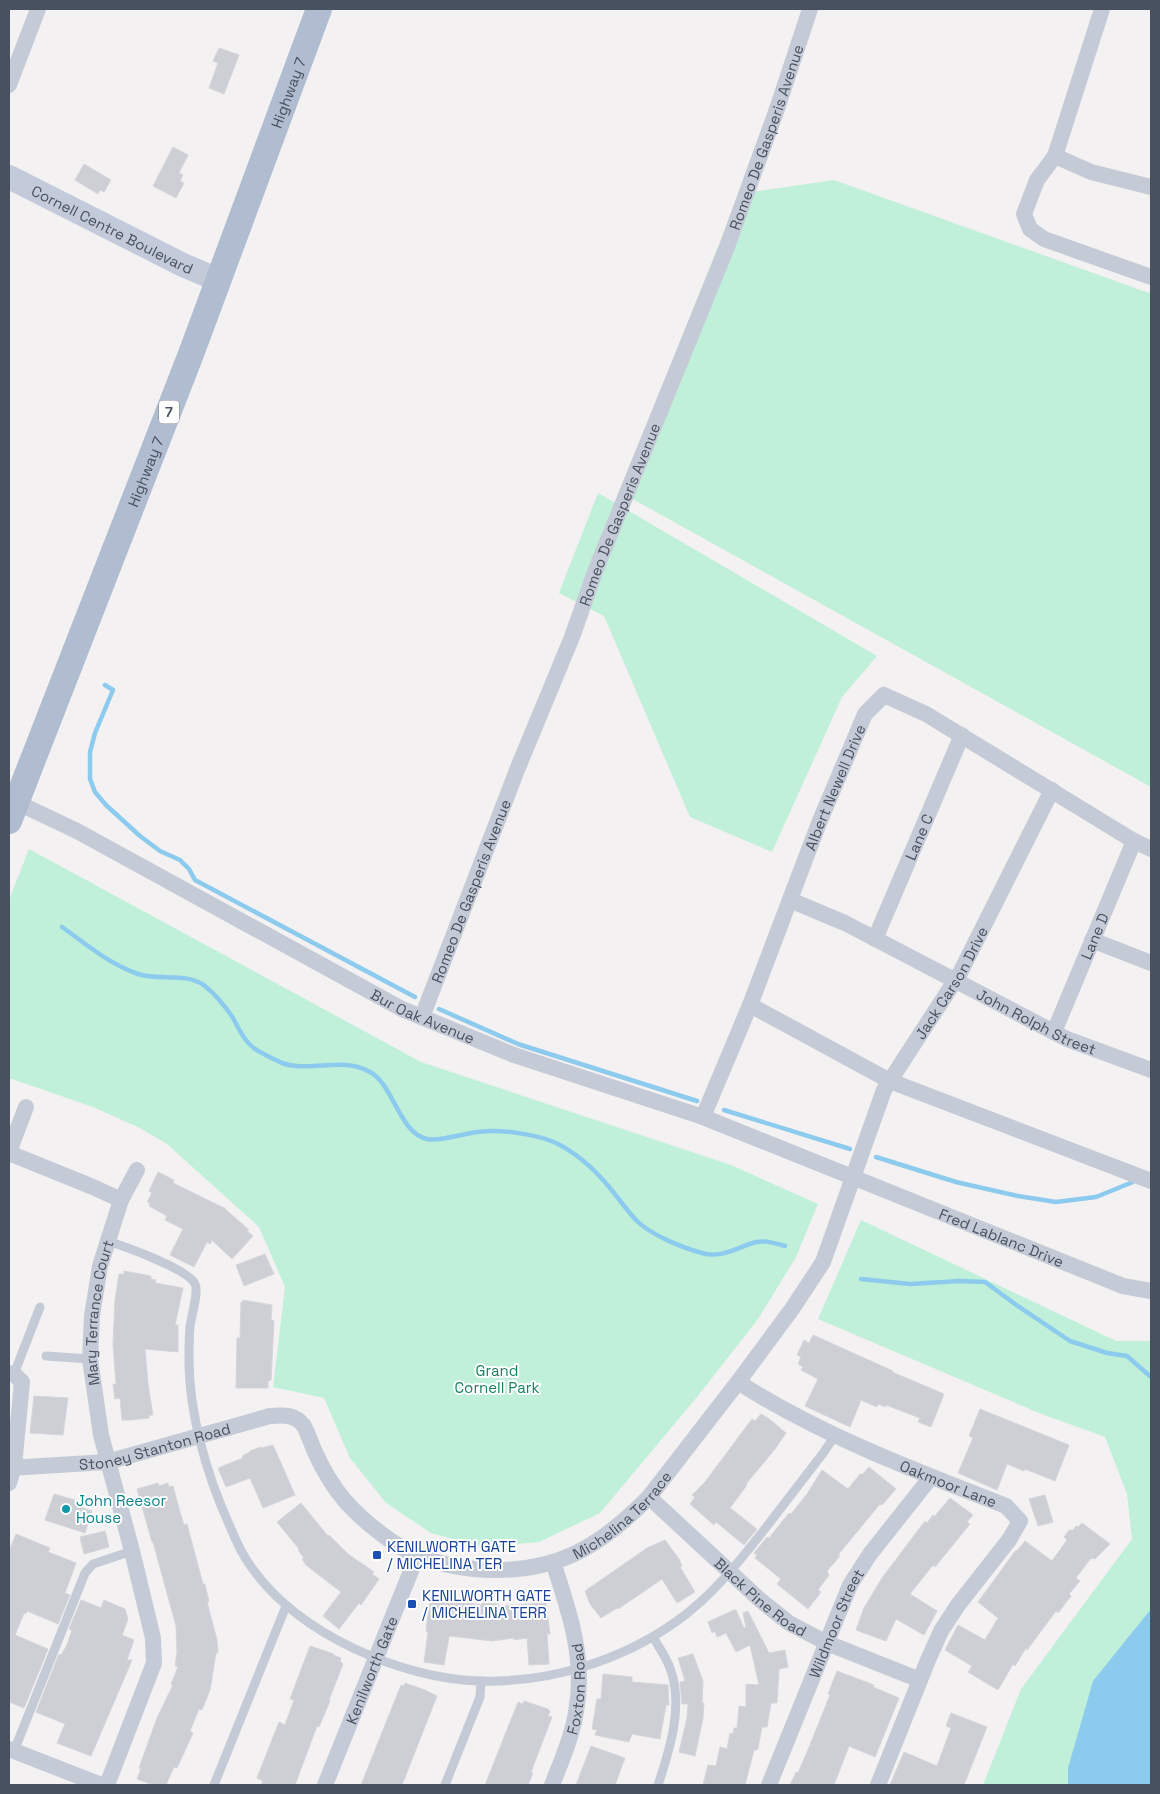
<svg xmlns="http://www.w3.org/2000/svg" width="1160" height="1794" font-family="'Space Grotesk',sans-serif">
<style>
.green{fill:#c0f0da}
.water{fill:#8ccbee}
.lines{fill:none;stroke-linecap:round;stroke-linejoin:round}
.stream{stroke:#8ccbee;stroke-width:4.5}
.building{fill:#cdcfd5;stroke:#d5d6dc}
.lane{stroke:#c4cbd6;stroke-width:9}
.street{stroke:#c4cbd6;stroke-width:16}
.secondary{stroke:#c3cbda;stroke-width:24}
.primary{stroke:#b0bcd0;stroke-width:26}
.culture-dot{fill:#0f9aa8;stroke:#fff;stroke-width:2}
.transit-dot{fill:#1a4fb4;stroke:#fff;stroke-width:2}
.labels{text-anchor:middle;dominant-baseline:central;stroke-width:4;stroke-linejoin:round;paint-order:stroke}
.shield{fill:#fff;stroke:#7f858f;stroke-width:1}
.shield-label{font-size:14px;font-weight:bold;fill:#48515f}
.street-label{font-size:15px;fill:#48515f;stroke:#fff}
.park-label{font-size:15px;fill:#16835d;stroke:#fff}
.culture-label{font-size:15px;fill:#0d838f;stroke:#fff;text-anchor:start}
.transit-label{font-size:15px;fill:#164399;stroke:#fff;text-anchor:start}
</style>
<rect width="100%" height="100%" fill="#f3f1f1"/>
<!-- green -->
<g class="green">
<polygon points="834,180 1149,293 1151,291 1151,787 620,492 739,194"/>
<polygon points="598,493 877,656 842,697 772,852 690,817 604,616 559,593"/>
<polygon points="29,849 421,1062 731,1165 818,1204 796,1257 758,1319 697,1397 600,1513 539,1542 482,1547 431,1533 386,1503 350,1458 324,1398 273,1387 285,1287 259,1227 167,1144 140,1128 93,1107 9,1078 9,900"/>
<polygon points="861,1220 1116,1341 1151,1341 1151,1785 983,1785 1021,1689 1132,1539 1127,1494 1105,1437 1039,1413 818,1319"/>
</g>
<!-- water -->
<polygon class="water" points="1151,1609 1151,1785 1068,1785 1068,1768 1093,1681"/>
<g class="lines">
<!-- stream -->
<g class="stream">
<polyline points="105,685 113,690 95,733 90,752 90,779 95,792 106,805 140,836 160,851 180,860 189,869 195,880 415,997"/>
<path d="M62,927C86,944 109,964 138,974C159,981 187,972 205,986C216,995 225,1006 233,1018C239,1029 244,1041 255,1049C263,1054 273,1059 282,1063C311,1073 343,1056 370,1072C394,1085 399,1133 427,1139C437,1142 466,1133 478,1132C500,1129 538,1134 558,1144C583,1157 601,1176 618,1198C624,1206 630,1214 637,1221C651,1235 683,1248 702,1253C721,1259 738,1247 756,1242C765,1240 776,1243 785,1246"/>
<polyline points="439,1009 518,1044 697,1101"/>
<polyline points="724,1110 850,1149"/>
<polyline points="876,1157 956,1182 1018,1196 1056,1202 1096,1197 1133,1182"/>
<polyline points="861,1279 910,1284 960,1281 985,1282 1015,1304 1070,1341 1107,1353 1127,1356 1151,1377"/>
</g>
</g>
<!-- building -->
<g class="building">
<polygon points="219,48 239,55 224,94 209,88 218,63 213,61"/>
<polygon points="173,147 188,155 179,173 183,175 180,181 184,183 176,198 153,186"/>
<polygon points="84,164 111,180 104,192 100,190 98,194 75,180"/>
<polygon points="158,1172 174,1180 173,1183 224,1208 249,1230 247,1231 253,1236 232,1259 212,1240 210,1244 207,1242 194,1267 170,1255 183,1229 165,1220 167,1216 149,1206 150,1203 147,1202 152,1193 149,1191"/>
<polygon points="265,1254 274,1274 244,1286 236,1265"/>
<polygon points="124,1271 151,1276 151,1279 156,1280 155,1283 183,1288 175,1325 178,1325 178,1352 145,1349 148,1384 153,1415 149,1415 149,1418 131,1420 122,1420 120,1398 115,1399 113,1384 116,1384 113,1345 115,1300 119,1274 124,1274"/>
<polygon points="243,1300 272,1305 271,1320 274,1321 271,1380 268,1381 268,1388 236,1388 237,1338 240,1338 241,1302 243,1302"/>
<polygon points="813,1335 893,1371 892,1372 944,1394 931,1427 918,1422 920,1418 886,1405 886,1407 878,1404 877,1407 861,1400 850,1427 805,1406 818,1379 801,1370 803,1367 798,1364 801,1357 797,1355 804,1340 809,1343"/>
<polygon points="34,1396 68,1398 63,1435 30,1433"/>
<polygon points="980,1409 1069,1445 1055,1481 1025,1469 1024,1471 1007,1464 997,1490 958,1473 973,1438 969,1436"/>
<polygon points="761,1414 768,1418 786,1433 775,1449 746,1484 747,1485 730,1508 757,1529 744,1545 716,1522 714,1525 690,1504 695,1497 692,1495 705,1482 752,1419 755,1421"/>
<polygon points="273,1445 295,1495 263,1508 250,1478 226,1487 218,1468 243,1458 242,1456 250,1452 250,1451 261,1447 261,1448"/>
<polygon points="869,1467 896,1489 882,1505 880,1504 838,1555 840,1556 827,1571 829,1575 818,1590 821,1592 808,1609 777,1584 781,1579 755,1558 757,1555 754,1553 767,1537 769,1538 789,1513 791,1514 807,1494 822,1470 848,1489 860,1474 863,1474"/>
<polygon points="158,1483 159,1486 168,1483 169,1487 173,1486 180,1512 184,1525 187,1524 203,1584 205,1584 209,1602 207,1602 217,1640 218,1653 216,1653 210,1690 202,1710 199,1709 190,1731 193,1733 177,1768 174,1767 166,1785 153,1785 137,1779 141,1769 139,1768 157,1718 173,1685 171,1684 178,1667 175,1666 177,1652 176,1626 153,1542 152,1542 137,1489"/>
<polygon points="54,1494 75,1500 74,1502 84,1505 83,1508 92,1511 85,1533 45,1520"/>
<polygon points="1045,1495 1053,1522 1038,1526 1029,1499"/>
<polygon points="950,1498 973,1515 967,1522 970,1524 961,1535 935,1567 933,1565 910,1594 937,1611 924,1635 896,1619 886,1641 856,1630 864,1608 882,1578 925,1521 927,1523 933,1515 934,1517"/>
<polygon points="301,1503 328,1536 329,1535 348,1554 374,1572 372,1574 379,1579 361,1605 359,1603 339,1629 323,1616 341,1592 306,1565 302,1559 304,1558 298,1550 299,1549 277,1522"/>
<polygon points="1082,1523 1110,1544 1095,1559 1091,1558 1076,1578 1080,1581 1069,1594 1071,1596 1058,1613 1056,1611 1027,1650 1026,1648 1015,1666 1013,1664 998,1690 968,1672 972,1666 945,1650 958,1625 985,1640 998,1618 978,1602 1016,1550 1017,1551 1025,1541 1052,1561 1067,1540 1064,1537 1069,1530 1073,1530 1076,1526 1078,1527"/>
<polygon points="105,1531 109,1547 84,1554 80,1537"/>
<polygon points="16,1534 50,1548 48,1552 76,1563 65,1593 70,1595 58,1624 27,1611 26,1614 24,1613 15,1635 48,1649 24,1708 9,1702 9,1551"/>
<polygon points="665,1540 679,1559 682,1566 680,1567 695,1592 677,1603 662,1579 618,1609 617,1608 601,1618 590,1604 585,1591 647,1548"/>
<polygon points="81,1600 101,1608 104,1600 125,1609 128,1619 122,1635 134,1640 127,1660 132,1660 91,1756 57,1743 65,1724 36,1712 59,1654 61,1655 67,1645 72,1630 69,1629"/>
<polygon points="439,1600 482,1605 482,1603 498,1604 498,1606 546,1603 550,1634 547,1634 549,1664 529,1665 527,1638 514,1640 514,1638 492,1641 450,1636 449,1637 444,1665 424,1662 428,1632 426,1631 429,1607 431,1601 438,1602"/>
<polygon points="734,1610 736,1610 744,1628 746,1627 743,1613 748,1611 769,1653 785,1650 788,1667 779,1669 777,1703 771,1703 767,1727 762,1727 758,1748 757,1750 754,1750 745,1785 703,1785 708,1765 716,1766 720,1747 727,1749 730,1733 733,1734 734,1728 737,1728 739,1706 746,1707 746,1684 759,1685 750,1645 736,1652 726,1633 717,1637 715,1631 712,1633 708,1622"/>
<polygon points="310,1646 334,1654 333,1655 341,1658 340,1661 343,1664 329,1700 330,1701 319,1727 317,1726 295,1785 261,1785 263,1781 257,1778 279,1722 285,1725 294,1700 290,1699"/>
<polygon points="693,1654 703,1681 702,1703 704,1703 703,1718 695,1756 679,1752 687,1718 688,1704 682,1704 680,1682 685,1681 678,1658"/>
<polygon points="837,1671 874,1685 873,1687 899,1698 875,1757 849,1746 834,1785 790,1785 796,1772 798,1773 810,1745 830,1695 828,1694"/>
<polygon points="603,1674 632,1677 632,1682 668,1685 669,1705 666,1705 660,1739 632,1734 629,1742 595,1735 597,1730 592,1729 597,1699 601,1699"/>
<polygon points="405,1683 425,1690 437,1696 402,1785 361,1785 401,1685 404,1686"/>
<polygon points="524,1701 548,1709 550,1711 548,1716 552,1717 531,1772 533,1773 528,1785 485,1785 518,1702 523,1704"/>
<polygon points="951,1713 987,1727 964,1785 890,1785 904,1752 937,1766 951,1728 946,1726"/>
<polygon points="591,1746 625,1758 615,1785 576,1785"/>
</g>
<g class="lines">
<!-- lane -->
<g class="lane">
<path d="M107,1241C124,1246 188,1269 195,1284C199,1292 191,1317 190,1327C189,1338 189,1349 189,1360C189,1413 207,1476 229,1524C235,1539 242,1555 252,1568C299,1634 401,1679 481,1681C549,1683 621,1661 677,1621C712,1596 738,1563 764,1530C784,1504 804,1478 824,1452L835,1435"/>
<polyline points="46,1356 90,1359"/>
<polyline points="14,1374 40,1307"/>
<path d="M653,1637C659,1647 666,1657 670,1668C684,1705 670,1749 658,1785"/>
<polyline points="14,1751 85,1573 93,1564 132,1551"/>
<polyline points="214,1785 286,1606"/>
<polyline points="445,1785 480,1697 481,1681"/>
</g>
<!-- street -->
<g class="street">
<polyline points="1102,9 1055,156 1091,172 1151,187"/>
<polyline points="9,85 38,9"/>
<polyline points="1055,156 1037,180 1024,214 1030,229 1044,239 1151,277"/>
<path id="s1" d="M16,802L77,831L402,1009L514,1055L703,1117L1123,1286L1151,1291"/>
<path id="s2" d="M790,900L845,923L1067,1039L1151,1070"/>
<path id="s3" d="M875,939L962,735"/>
<polyline points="1092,940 1151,963"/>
<polyline points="750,1005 890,1081 1151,1181"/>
<path id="s4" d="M422,1017L517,770L572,637L596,569L727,247L777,109L810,9"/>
<path id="s5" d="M1054,1032L1134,841"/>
<path id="s6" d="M703,1117L750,1005L819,823L865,714L884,695L926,714L1134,841L1151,849"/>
<polyline points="9,1152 26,1107"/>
<polyline points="9,1153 93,1187 121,1200"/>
<polyline points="9,1373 14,1374 22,1382 14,1466 9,1483"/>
<path id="s7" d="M738,1382C817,1433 908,1468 996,1502L1006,1506L1020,1521L1009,1540L958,1605L941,1631L928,1660L878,1785"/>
<path id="s8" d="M9,1468L107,1462L270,1416C284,1415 295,1414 304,1426C308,1434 311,1442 314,1450C322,1468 333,1487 346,1502C362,1520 395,1547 418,1556C466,1574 527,1576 574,1554C603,1540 626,1520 649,1497L738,1382L792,1309L823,1262L884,1090L960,973L1052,790"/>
<path id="s9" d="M649,1497L759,1599L789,1623L827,1643L920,1680"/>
<polyline points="9,1749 101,1785"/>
<path id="s10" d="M107,1785L154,1663L153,1638L132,1551L101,1435L90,1359L92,1316L100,1266L121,1200L137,1170"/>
<path id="s11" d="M325,1785L417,1556"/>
<path id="s12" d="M552,1785C561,1762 572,1737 576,1712C586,1659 569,1611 553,1562"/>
<path id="s13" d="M769,1785L850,1585L870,1554L931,1477"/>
</g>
<!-- secondary -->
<path class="secondary" id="s14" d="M9,177L183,265L218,280"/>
<!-- primary -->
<path class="primary" id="s15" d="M9,821L191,354L319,9"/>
</g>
<!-- markers -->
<circle class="culture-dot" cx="66" cy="1509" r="5"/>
<g class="transit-dot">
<rect x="372" y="1550" width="10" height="10" rx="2.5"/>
<rect x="407" y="1599" width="10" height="10" rx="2.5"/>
</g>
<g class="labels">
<!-- shield labels -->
<rect class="shield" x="159" y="400.5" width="20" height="23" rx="4"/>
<g class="shield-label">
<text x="169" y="412">7</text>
</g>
<!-- street labels -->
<g class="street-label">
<text stroke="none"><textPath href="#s15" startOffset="780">Highway 7</textPath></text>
<text stroke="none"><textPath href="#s4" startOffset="945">Romeo De Gasperis Avenue</textPath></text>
<text stroke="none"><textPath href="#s14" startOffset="116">Cornell Centre Boulevard</textPath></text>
<text stroke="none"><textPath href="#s15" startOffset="375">Highway 7</textPath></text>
<text stroke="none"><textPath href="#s4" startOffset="540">Romeo De Gasperis Avenue</textPath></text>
<text stroke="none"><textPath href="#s6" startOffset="355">Albert Newell Drive</textPath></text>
<text stroke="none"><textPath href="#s3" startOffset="111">Lane C</textPath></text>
<text stroke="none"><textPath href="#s4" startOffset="135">Romeo De Gasperis Avenue</textPath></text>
<text stroke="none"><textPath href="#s5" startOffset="104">Lane D</textPath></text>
<text stroke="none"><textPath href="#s8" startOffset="1339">Jack Carson Drive</textPath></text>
<text stroke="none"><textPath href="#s1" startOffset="460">Bur Oak Avenue</textPath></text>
<text stroke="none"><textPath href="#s2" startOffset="275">John Rolph Street</textPath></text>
<text stroke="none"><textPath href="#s1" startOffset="1080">Fred Lablanc Drive</textPath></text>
<text stroke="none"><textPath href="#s10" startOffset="489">Mary Terrance Court</textPath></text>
<text stroke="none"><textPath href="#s8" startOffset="148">Stoney Stanton Road</textPath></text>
<text stroke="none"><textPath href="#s7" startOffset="234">Oakmoor Lane</textPath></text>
<text stroke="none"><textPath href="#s8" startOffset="705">Michelina Terrace</textPath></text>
<text stroke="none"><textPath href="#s9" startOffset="150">Black Pine Road</textPath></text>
<text stroke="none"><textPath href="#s13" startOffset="175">Wildmoor Street</textPath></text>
<text stroke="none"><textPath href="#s11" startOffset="124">Kenilworth Gate</textPath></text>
<text stroke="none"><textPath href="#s12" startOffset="100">Foxton Road</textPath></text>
</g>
<!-- park labels -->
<g class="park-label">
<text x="497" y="1370">Grand<tspan x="497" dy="17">Cornell Park</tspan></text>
</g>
<!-- culture labels -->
<g class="culture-label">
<text x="76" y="1500">John Reesor<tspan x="76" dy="17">House</tspan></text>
</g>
<!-- transit labels -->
<g class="transit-label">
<text x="387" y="1546">KENILWORTH GATE<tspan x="387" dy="17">/ MICHELINA TER</tspan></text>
<text x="422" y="1595">KENILWORTH GATE<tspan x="422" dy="17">/ MICHELINA TERR</tspan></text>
</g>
</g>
<!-- border -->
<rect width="1160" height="1794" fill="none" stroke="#48515f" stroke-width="20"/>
</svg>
